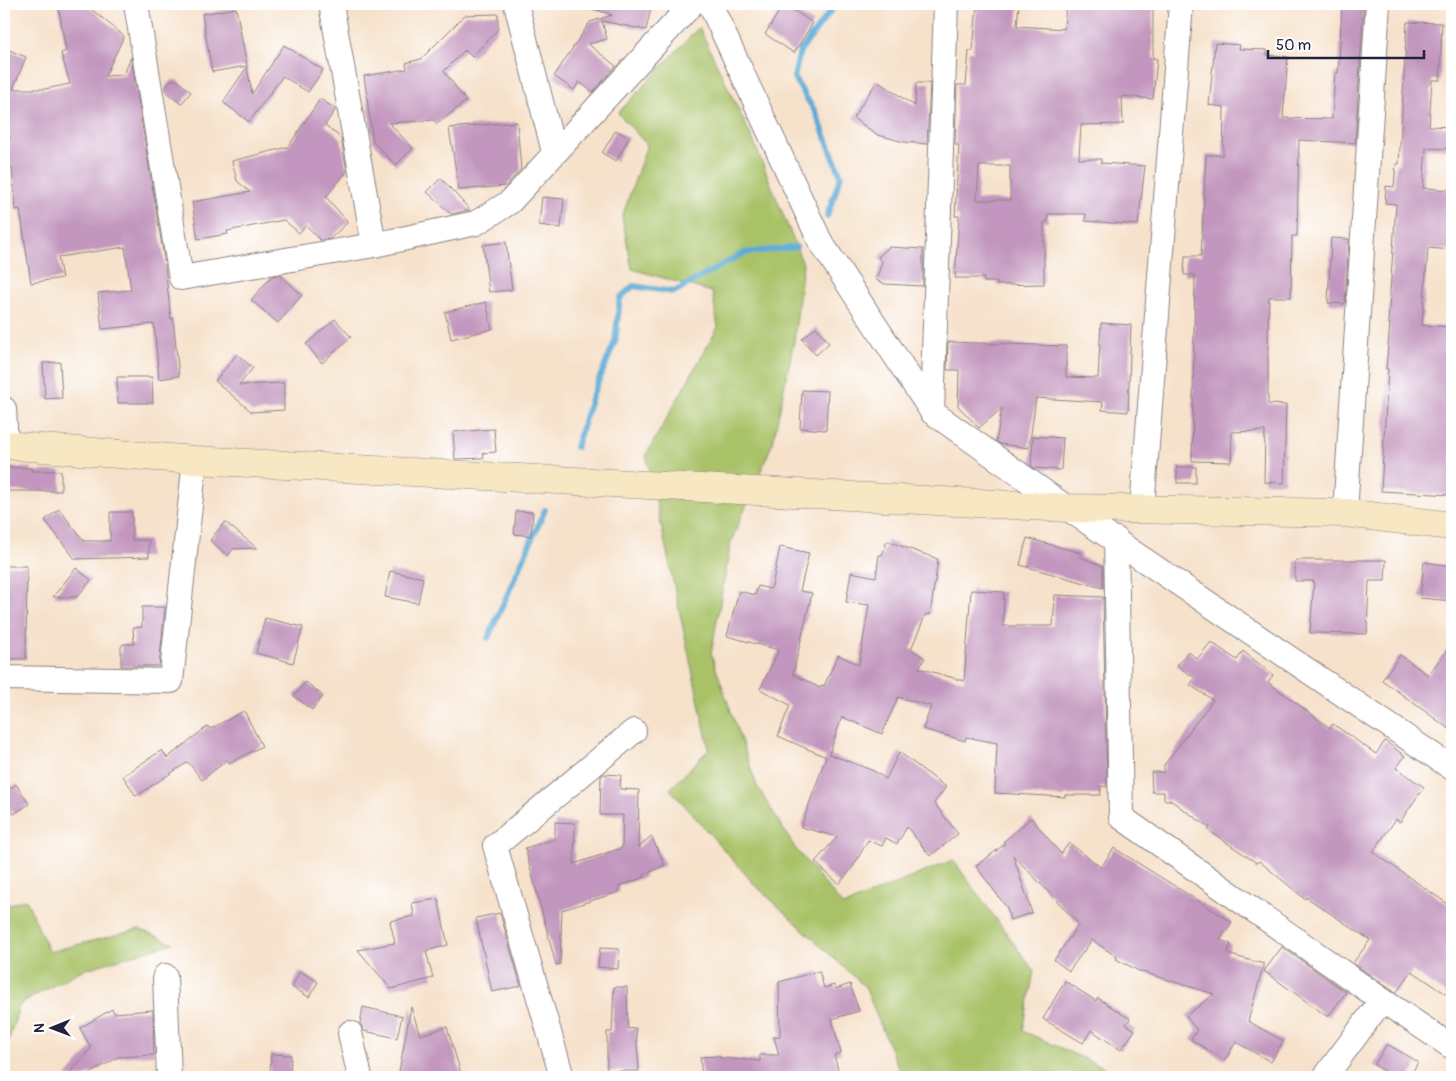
<svg xmlns="http://www.w3.org/2000/svg" width="1456" height="1081" font-family="Pangolin,sans-serif">
<style>
.green{fill:#a9c268;stroke:#667252}
.lines{fill:none;stroke-linecap:round;stroke-linejoin:round}
.stream{stroke:#5baad5;stroke-width:6}
.building{fill:#c296be;fill-rule:evenodd}
.street-casing{stroke:#8c8282;stroke-width:26}
.secondary-casing{stroke:#8c8282;stroke-width:29}
.street{stroke:#fff;stroke-width:24}
.secondary{stroke:#f7e8c3;stroke-width:28}
</style>
<rect width="100%" height="100%" fill="#fff"/>
<filter id="ink" filterUnits="userSpaceOnUse"><feTurbulence type="fractalNoise" baseFrequency=".02" numOctaves="2"/><feDisplacementMap in="SourceGraphic" scale="10" xChannelSelector="R" yChannelSelector="G"/><feConvolveMatrix kernelMatrix="1 2 1 2 8 2 1 2 1" color-interpolation-filters="sRGB"/></filter>
<filter id="wash" filterUnits="userSpaceOnUse"><feTurbulence type="fractalNoise" baseFrequency=".0096" numOctaves="4" result="noise"/><feDisplacementMap in="SourceGraphic" scale="20" xChannelSelector="R" yChannelSelector="G"/><feGaussianBlur stdDeviation="1.12" result="paint"/><feColorMatrix in="noise" values="0 0 0 0 0 0 0 0 0 0 0 0 0 0 0 0 0 1.4 0 .05"/><feComposite in="paint" operator="in"/></filter>
<g filter="url(#wash)">
<rect width="100%" height="100%" fill="#f6e1ca"/>
<!-- green -->
<g class="green">
<polygon points="699,27 753,140 803,264 794,341 773,442 731,542 711,654 757,786 795,848 843,906 953,860 1034,971 1023,1031 1125,1077 902,1077 865,987 754,884 670,789 709,749 646,455 718,327 712,292 632,269 622,217 647,145 618,113"/>
<polygon points="26,899 49,952 139,929 173,943 80,971 20,1004 4,1055 4,906"/>
</g>
<g class="lines">
<!-- stream -->
<g class="stream">
<polyline points="827,216 841,176 816,113 794,78 800,51 836,4"/>
<polyline points="576,447 592,396 615,342 620,298 633,286 674,292 744,253 796,247"/>
<polyline points="488,638 545,510"/>
</g>
</g>
<g id="blocks">
<!-- building -->
<g class="building">
<polygon points="58,4 85,4 124,36 105,76 124,75 131,57 164,258 171,319 173,318 179,376 159,379 154,324 102,329 98,293 131,290 125,247 58,257 62,278 31,283 20,209 16,210 12,168 4,168 4,139 10,138 4,111 4,48 26,57 13,89 45,89 70,84 61,53 66,51"/>
<polygon points="588,4 652,4 646,30 602,21 607,39 588,44 616,66 593,92 579,82 574,90 554,76 590,22 612,15 588,7"/>
<polygon points="784,4 813,23 794,53 765,34"/>
<path d="M977,4H1019L1017,26L1064,29L1066,4H1153V58L1157,59L1153,99L1122,96L1123,124L1081,125L1079,159H1101V163L1145,166L1138,225L1085,221L1086,214H1048V222H1044V284L997,285V282H984V278H955L959,216H955L959,145H955L957,85H966L969,51H973ZM979,166H1010V200H977Z"/>
<polygon points="1342,4 1364,4 1355,143 1299,140 1297,236 1292,236 1291,297 1269,297 1268,322 1268,404 1286,405 1284,483 1264,482 1265,431 1232,432 1231,462 1192,461 1195,275 1184,275 1185,256 1201,256 1206,155 1223,155 1224,107 1209,105 1215,43 1240,45 1239,49 1267,50 1267,55 1288,57 1283,118 1332,119 1335,73 1338,73 1339,61"/>
<polygon points="236,8 247,66 212,72 202,14"/>
<polygon points="498,14 498,29 472,57 465,50 444,71 466,101 437,124 434,120 389,123 413,148 396,165 373,142 364,76 407,69 406,63 421,59 465,15"/>
<polygon points="1407,22 1442,23 1440,80 1432,80 1429,126 1452,127 1452,149 1426,148 1423,188 1452,190 1452,250 1428,248 1422,325 1452,327 1452,495 1381,491 1388,369 1386,369 1390,323 1388,323 1396,204 1385,203 1386,186 1394,187 1396,164 1399,164"/>
<polygon points="284,45 323,70 308,92 283,76 249,122 223,102 247,67 252,94"/>
<polygon points="171,80 177,80 191,92 181,104 166,92 166,86"/>
<polygon points="877,81 915,106 916,83 930,83 927,144 904,142 878,135 853,118"/>
<polygon points="320,99 336,109 325,125 341,138 347,171 326,197 348,222 330,239 320,240 306,225 299,233 284,220 227,231 228,234 198,239 192,202 250,192 237,181 232,161 288,147"/>
<polygon points="517,122 521,169 506,186 459,190 449,128"/>
<polygon points="616,130 629,138 616,161 602,153"/>
<polygon points="441,178 470,210 469,210 451,214 427,192"/>
<polygon points="542,197 564,199 561,228 539,225"/>
<polygon points="1331,238 1349,239 1345,304 1328,303"/>
<polygon points="506,242 512,290 489,292 483,245"/>
<polygon points="889,247 923,249 923,286 885,284 876,280 882,262 878,257"/>
<polygon points="280,275 302,295 278,323 251,300 272,276"/>
<polygon points="486,302 492,329 451,339 445,312"/>
<polygon points="335,319 351,337 322,363 306,344"/>
<polygon points="1101,323 1131,325 1128,412 1102,410 1103,402 1036,398 1029,448 1000,444 996,441 1002,408 979,428 958,406 959,370 947,370 948,342 1066,346 1066,377 1098,378"/>
<polygon points="816,327 829,343 816,355 802,339"/>
<polygon points="237,354 253,368 239,385 284,383 284,410 252,412 215,381"/>
<polygon points="60,362 62,398 45,399 43,363"/>
<polygon points="117,377 152,377 153,403 118,403"/>
<polygon points="802,390 828,391 826,430 800,428"/>
<polygon points="494,429 496,452 483,453 484,458 455,459 453,432"/>
<polygon points="1033,436 1063,438 1061,470 1035,468 1031,466"/>
<polygon points="4,467 32,468 31,471 61,471 61,491 4,491"/>
<rect x="1177" y="467" width="19" height="16"/>
<polygon points="59,509 84,541 110,541 110,512 132,512 132,540 149,540 149,557 75,559 45,520"/>
<polygon points="516,511 533,512 531,536 514,534"/>
<polygon points="225,522 257,548 233,549 228,556 210,540"/>
<polygon points="1027,538 1081,553 1080,557 1103,566 1103,588 1020,565"/>
<polygon points="887,541 938,559 930,615 926,614 911,649 925,658 919,668 964,681 971,590 1004,592 1003,626 1053,626 1055,595 1103,597 1107,787 1100,786 1101,795 1065,795 1065,797 995,793 997,743 966,737 965,741 923,729 931,706 898,697 882,734 842,717 829,754 874,771 886,779 899,752 946,787 934,803 958,834 930,856 907,827 897,844 886,838 882,846 868,840 853,867 839,884 815,862 837,837 801,827 826,757 778,736 790,705 760,689 779,650 727,636 739,591 755,595 758,586 770,589 772,586 780,547 809,553 800,591 812,593 793,674 820,688 822,685 824,686 838,655 859,665 869,605 846,602 851,572 876,577 879,555 882,555"/>
<polygon points="1299,560 1386,560 1385,581 1369,581 1367,634 1310,633 1314,581 1295,581 1295,561"/>
<polygon points="1424,562 1452,566 1452,601 1420,598"/>
<polygon points="4,566 27,566 26,659 4,659"/>
<polygon points="76,568 91,580 77,597 53,597"/>
<polygon points="390,571 423,578 418,603 385,597"/>
<polygon points="142,607 165,607 159,666 121,666 121,647 123,644 134,644 133,628 142,627"/>
<polygon points="265,618 303,627 293,663 256,653"/>
<polygon points="1211,642 1237,660 1243,651 1273,675 1268,682 1330,728 1333,724 1376,754 1385,741 1405,756 1396,768 1424,787 1400,822 1396,819 1373,852 1452,907 1452,998 1412,971 1396,993 1390,989 1353,963 1370,940 1306,897 1305,899 1259,861 1257,863 1208,830 1210,828 1170,800 1164,800 1164,792 1152,792 1151,772 1164,772 1164,765 1213,700 1190,685 1195,678 1177,666 1188,651 1197,659"/>
<polygon points="1452,643 1452,731 1382,680 1400,655 1428,675"/>
<polygon points="306,682 323,696 312,710 294,696"/>
<polygon points="244,711 262,746 230,763 227,760 202,780 188,762 136,796 123,776 162,750 167,758 208,726 210,729"/>
<polygon points="604,774 621,775 620,789 639,790 638,848 651,836 665,865 644,875 645,877 619,886 619,892 562,910 560,964 556,965 525,848 555,839 555,822 575,823 574,864 622,848 623,815 600,815 601,776"/>
<polygon points="16,784 29,804 14,814 4,799 4,793"/>
<polygon points="1031,818 1061,854 1069,843 1101,867 1114,848 1232,922 1220,940 1231,944 1227,954 1264,964 1248,1021 1283,1041 1271,1062 1236,1042 1225,1060 1191,1040 1197,1030 1186,1016 1214,994 1139,971 1116,959 1117,957 1092,940 1069,971 1054,960 1079,924 1013,855 1032,913 1010,920 1007,908 976,866 1005,844 1003,842"/>
<polygon points="438,899 448,945 426,951 433,978 391,989 358,950 395,943 390,921 414,916 412,903"/>
<polygon points="500,913 521,986 492,992 476,918"/>
<polygon points="1282,947 1346,992 1328,1017 1264,971"/>
<polygon points="600,948 619,949 618,969 598,967"/>
<polygon points="300,971 318,982 309,997 292,987"/>
<polygon points="819,971 824,988 834,985 836,989 850,984 859,1011 832,1019 841,1053 834,1055 840,1077 702,1077 700,1057 719,1056 720,1058 760,1061 760,1055 779,1055 774,1037 780,1036 779,982"/>
<polygon points="1065,981 1096,1001 1098,998 1130,1019 1126,1024 1135,1030 1121,1050 1091,1030 1083,1043 1043,1019"/>
<polygon points="614,987 627,987 628,1029 636,1028 639,1071 607,1071 607,1032 612,1032"/>
<polygon points="363,1007 402,1016 397,1038 364,1031 360,1023"/>
<polygon points="411,1007 420,1035 447,1027 462,1077 398,1077"/>
<polygon points="112,1009 114,1013 153,1010 154,1055 118,1057 84,1077 66,1077 91,1048 80,1028"/>
<polygon points="1387,1044 1418,1062 1410,1077 1395,1077 1374,1065"/>
<polygon points="271,1054 291,1055 290,1075 270,1074"/>
</g>
</g>
</g>
<g filter="url(#ink)">
<use href="#blocks" fill-opacity="0" stroke="#8c8282" stroke-width="1"/>
<g class="lines">
<!-- street casing -->
<g class="street-casing">
<g id="street">
<polyline points="136,4 181,278 374,245 476,223 510,202 692,4"/>
<polyline points="331,4 374,245"/>
<polyline points="516,4 554,152"/>
<polyline points="710,4 820,241 932,412 1067,508 1452,768"/>
<polyline points="4,409 6,445"/>
<polyline points="932,412 946,4"/>
<polyline points="1142,509 1181,4"/>
<polyline points="1345,513 1378,4"/>
<polyline points="1116,539 1121,817 1382,1000 1452,1047"/>
<polyline points="4,678 171,681 195,460"/>
<polyline points="165,976 169,1077"/>
<polyline points="350,1033 360,1077"/>
<polyline points="562,1077 495,846 634,731"/>
<polyline points="1325,1077 1382,1000"/>
</g>
</g>
<!-- secondary casing -->
<g class="secondary-casing">
<polyline id="secondary" points="4,445 195,460 1067,508 1345,513 1452,526"/>
</g>
<!-- street -->
<use href="#street" class="street"/>
<!-- secondary -->
<use href="#secondary" class="secondary"/>
</g>
</g>
<!-- margin -->
<rect width="1456" height="1081" fill="none" stroke="#fff" stroke-width="20"/>
<!-- north arrow -->
<g transform="translate(52 1028) rotate(269)" stroke="#ffffff" stroke-width="4" paint-order="stroke">
<path d="M0-4L9 19L0 12L-9 19Z" fill="#22223b"/>
<text y="-8" font-size="14" font-weight="bold" text-anchor="middle" fill="#22223b">N</text>
</g>
<!-- scale -->
<path d="M1268 50v8h156v-8" fill="none" stroke="#22223b" stroke-width="2.5"/>
<text x="1276" y="50" font-size="15" fill="#22223b" stroke="#ffffff" stroke-width="4" paint-order="stroke">50 m</text>
</svg>
